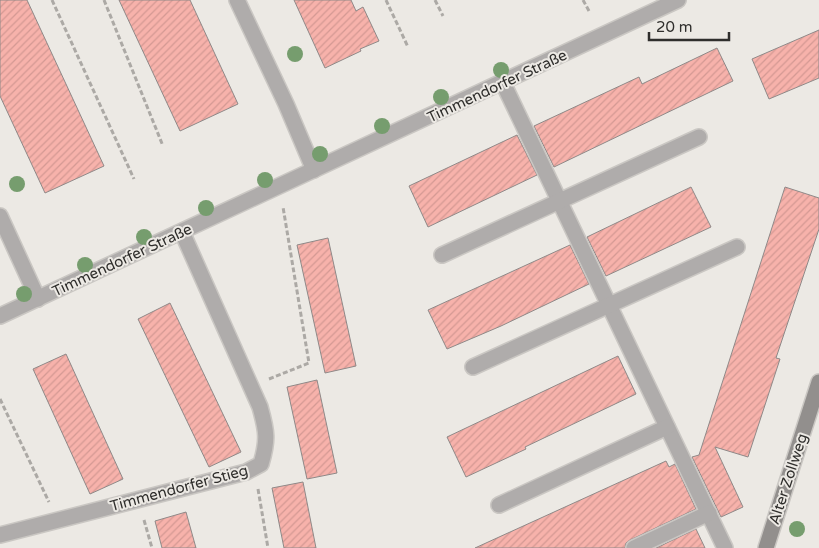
<svg xmlns="http://www.w3.org/2000/svg" width="819" height="548" font-family="'Varela Round',sans-serif">
<style>
.building{fill:url(#building-hatch);stroke:#8f8988}
.lines{fill:none;stroke-linecap:round;stroke-linejoin:round}
.lane-casing{stroke:#cac7c3;stroke-width:18}
.street-casing{stroke:#cac7c3;stroke-width:18}
.secondary-casing{stroke:#cac7c3;stroke-width:18}
.path{stroke:#aca9a5;stroke-width:3;stroke-dasharray:5 2.5;stroke-linecap:butt}
.lane{stroke:#afacab;stroke-width:15}
.street{stroke:#afacab;stroke-width:15}
.secondary{stroke:#928f8d;stroke-width:15}
.tree{fill:#769d6e}
.labels{text-anchor:middle;dominant-baseline:central;stroke-width:4;stroke-linejoin:round;paint-order:stroke}
.street-label{font-size:15px;fill:#2f2e2c;stroke:#ece9e4}
</style>
<defs>
<pattern id="building-hatch" width="6" height="6" patternUnits="userSpaceOnUse" patternTransform="scale(1.25)"><rect width="6" height="6" fill="#f7b2ab"/><path d="M-1 1l2-2M0 6l6-6M5 7l2-2" fill="none" stroke="#d49993"/></pattern>
</defs>
<rect width="100%" height="100%" fill="#ece9e4"/>
<!-- building -->
<g class="building">
<polygon points="0,0 27,0 104,166 45,193 0,96"/>
<polygon points="119,0 190,0 238,104 180,131"/>
<polygon points="294,0 351,0 356,11 363,7 379,41 360,49 361,51 325,68"/>
<polygon points="819,30 819,78 769,99 752,59"/>
<polygon points="717,48 733,81 554,167 534,126 639,77 642,84"/>
<polygon points="517,135 537,175 428,227 409,186"/>
<polygon points="691,187 711,227 606,276 587,237"/>
<polygon points="785,187 819,198 819,229 776,358 780,359 748,457 715,447 743,507 721,517 692,457 699,455"/>
<polygon points="328,238 356,366 325,373 297,245"/>
<polygon points="570,245 589,284 501,326 447,349 428,310"/>
<polygon points="170,303 241,452 209,467 138,319"/>
<polygon points="66,354 123,479 90,494 33,369"/>
<polygon points="618,356 636,394 525,447 526,449 466,477 447,437"/>
<polygon points="317,380 337,473 307,479 287,387"/>
<polygon points="666,461 669,467 675,464 696,509 630,540 626,543 625,548 475,548"/>
<polygon points="303,482 316,548 284,548 272,488"/>
<polygon points="186,512 196,548 162,548 155,521"/>
<polygon points="696,529 705,548 656,548"/>
</g>
<g class="lines">
<!-- lane casing -->
<g class="lane-casing">
<g id="lane">
<polyline points="503,83 725,548"/>
<polyline points="442,255 699,137"/>
<polyline points="473,367 737,247"/>
<polyline points="499,505 667,427"/>
<polyline points="634,548 709,513"/>
</g>
</g>
<!-- street casing -->
<g class="street-casing">
<g id="street">
<polyline points="237,0 286,104 314,170"/>
<polyline points="0,216 38,299"/>
<polyline points="0,316 678,0"/>
<path d="M0,535L246,472L261,464C268,440 267,432 260,407L182,232"/>
</g>
</g>
<!-- secondary casing -->
<g class="secondary-casing">
<polyline id="secondary" points="766,548 819,382"/>
</g>
<!-- path -->
<g class="path">
<polyline points="52,0 134,179"/>
<polyline points="104,0 163,146"/>
<polyline points="386,0 408,47"/>
<polyline points="435,0 443,16"/>
<polyline points="583,0 589,11"/>
<polyline points="269,379 309,363 283,207"/>
<polyline points="0,399 49,502"/>
<polyline points="258,489 268,548"/>
<polyline points="144,520 152,548"/>
</g>
<!-- lane -->
<use href="#lane" class="lane"/>
<!-- street -->
<use href="#street" class="street"/>
<!-- secondary -->
<use href="#secondary" class="secondary"/>
</g>
<!-- trees -->
<g class="tree">
<circle cx="295" cy="54" r="8"/>
<circle cx="501" cy="70" r="8"/>
<circle cx="441" cy="97" r="8"/>
<circle cx="382" cy="126" r="8"/>
<circle cx="320" cy="154" r="8"/>
<circle cx="265" cy="180" r="8"/>
<circle cx="17" cy="184" r="8"/>
<circle cx="206" cy="208" r="8"/>
<circle cx="144" cy="237" r="8"/>
<circle cx="85" cy="265" r="8"/>
<circle cx="24" cy="294" r="8"/>
<circle cx="797" cy="529" r="8"/>
</g>
<g class="labels">
<!-- street labels -->
<g class="street-label">
<text transform="translate(497 86) rotate(-25)">Timmendorfer Straße</text>
<text transform="translate(122 260) rotate(-25)">Timmendorfer Straße</text>
<text transform="translate(788 479) rotate(-72)">Alter Zollweg</text>
<text transform="translate(179 488) rotate(-15)">Timmendorfer Stieg</text>
</g>
</g>
<!-- scale -->
<path d="M649 32v8h80v-8" fill="none" stroke="#2f2e2c" stroke-width="2.5"/>
<text x="656" y="32" font-size="15" fill="#2f2e2c" stroke="#ece9e4" stroke-width="4" paint-order="stroke">20 m</text>
</svg>
